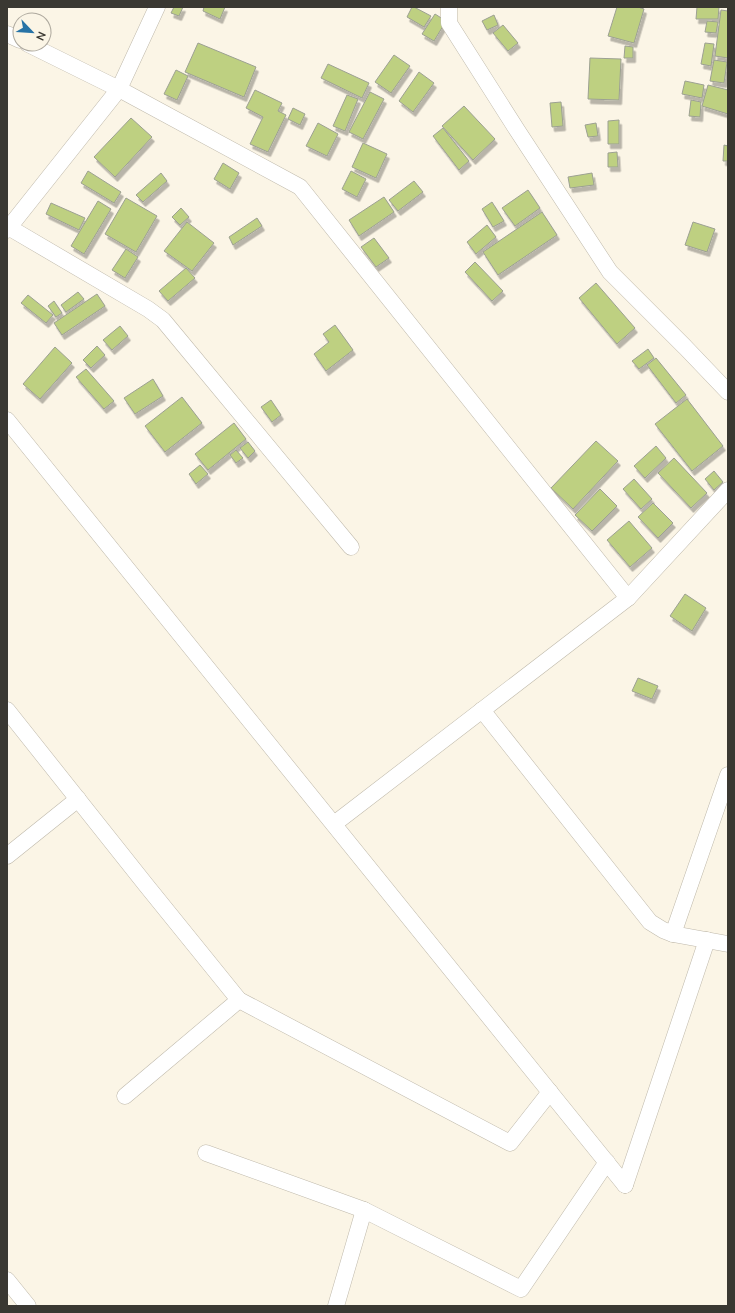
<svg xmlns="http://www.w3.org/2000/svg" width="735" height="1313" font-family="'Nunito Sans',sans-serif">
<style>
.building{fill:#bed081;stroke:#9ca092;filter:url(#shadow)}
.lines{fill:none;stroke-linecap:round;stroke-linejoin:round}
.minor-casing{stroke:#bfb9ab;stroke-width:17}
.minor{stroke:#fff;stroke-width:16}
</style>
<defs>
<filter id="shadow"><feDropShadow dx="2.5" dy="4.5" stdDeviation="0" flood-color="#0004"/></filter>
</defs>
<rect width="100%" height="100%" fill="#fbf5e6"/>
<!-- building -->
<g class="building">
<polygon points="174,7 183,7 179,16 171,13"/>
<polygon points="204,7 225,7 220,19 203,11"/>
<polygon points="412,7 414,7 431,16 424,27 407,17"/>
<polygon points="617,7 638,7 644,9 634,43 608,36"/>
<polygon points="697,7 719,7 718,19 696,19"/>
<polygon points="721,10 728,11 728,58 715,56"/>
<polygon points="435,14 446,21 434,41 422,34"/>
<polygon points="494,15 498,25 487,30 482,21"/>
<polygon points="707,21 718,22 716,33 705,32"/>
<polygon points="503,25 518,43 508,51 493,33"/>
<polygon points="198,43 256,67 244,97 185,72"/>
<polygon points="705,43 714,44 711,66 701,64"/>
<polygon points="625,46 633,47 633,58 624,58"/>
<polygon points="394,55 410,66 391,93 375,82"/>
<polygon points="590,58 621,59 619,100 588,99"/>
<polygon points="714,60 727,62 724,83 710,81"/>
<polygon points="328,64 369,83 362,98 321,78"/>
<polygon points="176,70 188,76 177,100 164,94"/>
<polygon points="419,72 434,83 413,112 399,101"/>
<polygon points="685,81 704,85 702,98 682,94"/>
<polygon points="708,85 728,90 728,114 702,106"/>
<polygon points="255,90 282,103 278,111 286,115 268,152 250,144 263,117 246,108"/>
<polygon points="370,92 384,99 363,139 349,132"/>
<polygon points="347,95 358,99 345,131 333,126"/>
<polygon points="691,100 701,102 700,117 689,116"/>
<polygon points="561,102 563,126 552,127 550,103"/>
<polygon points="464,106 495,139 473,160 442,126"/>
<polygon points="293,108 305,114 300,125 288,119"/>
<polygon points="131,118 152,137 115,177 94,157"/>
<polygon points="619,120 619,144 608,144 608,121"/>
<polygon points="318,123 338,134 327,156 306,146"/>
<polygon points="596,123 598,136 588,137 585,125"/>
<polygon points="443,128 469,161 459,170 433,136"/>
<polygon points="363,143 387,154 376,178 352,167"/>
<polygon points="724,145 728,146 728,161 723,161"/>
<polygon points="617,152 618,167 608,167 608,153"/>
<polygon points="223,163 239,173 230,189 214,179"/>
<polygon points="88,171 121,192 114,203 81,183"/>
<polygon points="351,171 366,179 357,197 342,189"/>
<polygon points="161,173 167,181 143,202 136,195"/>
<polygon points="592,173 594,185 570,188 568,177"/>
<polygon points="414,181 423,192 398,211 389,200"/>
<polygon points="528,190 540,208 515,226 502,208"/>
<polygon points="384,197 394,212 359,236 349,220"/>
<polygon points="126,198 157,216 136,252 105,234"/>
<polygon points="98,201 111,209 84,254 71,246"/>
<polygon points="492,202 504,221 493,227 482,209"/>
<polygon points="51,203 85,218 79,230 46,214"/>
<polygon points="181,208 189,217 180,225 172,217"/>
<polygon points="542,212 557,235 498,275 483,252"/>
<polygon points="257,218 262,226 233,245 229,237"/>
<polygon points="187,222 214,243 192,271 164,251"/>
<polygon points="693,222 715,229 707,252 685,245"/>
<polygon points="487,225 496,237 476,254 467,242"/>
<polygon points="374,238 389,258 376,267 361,247"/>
<polygon points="126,249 138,257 125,278 112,270"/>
<polygon points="475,262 503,291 492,301 465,272"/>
<polygon points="186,268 195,278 168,301 159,291"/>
<polygon points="596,283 635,328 617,344 579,298"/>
<polygon points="78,292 84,299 66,312 61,305"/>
<polygon points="97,294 105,306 62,335 54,323"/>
<polygon points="28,295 53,315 46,323 21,303"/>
<polygon points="54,301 62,313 56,317 48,306"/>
<polygon points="335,325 353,350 326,371 314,354 329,342 323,334"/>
<polygon points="120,326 128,336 112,350 103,340"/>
<polygon points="97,346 105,355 91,368 83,360"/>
<polygon points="55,347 72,363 40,399 23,384"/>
<polygon points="648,349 654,358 639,369 632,361"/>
<polygon points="656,358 686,395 676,403 647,365"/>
<polygon points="86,369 114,401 104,409 76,377"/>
<polygon points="153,379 163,396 135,414 124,398"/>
<polygon points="182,397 202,423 165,452 145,426"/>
<polygon points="687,399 723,446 692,471 655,424"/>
<polygon points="271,400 281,415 272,422 261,407"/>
<polygon points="234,423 246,439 208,470 195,454"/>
<polygon points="596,441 618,461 573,509 551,488"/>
<polygon points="248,442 255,451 248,458 240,448"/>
<polygon points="656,446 666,458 645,478 634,466"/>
<polygon points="236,450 243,458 236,463 230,455"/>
<polygon points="674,458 707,493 691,508 658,473"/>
<polygon points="200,465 208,474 196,484 189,474"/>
<polygon points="714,471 723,482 714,490 705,479"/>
<polygon points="634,479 652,499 641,509 623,489"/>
<polygon points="600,489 617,506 592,531 575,515"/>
<polygon points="653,503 673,523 658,538 638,517"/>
<polygon points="629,521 652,548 630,567 607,540"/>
<polygon points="685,594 706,608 692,631 670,616"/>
<polygon points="638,678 658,686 652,699 632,691"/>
</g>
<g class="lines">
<!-- minor casing -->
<g class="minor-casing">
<g id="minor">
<polyline points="449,7 449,23 517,130 610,272 685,347 728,392"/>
<polyline points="7,34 20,40"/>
<polyline points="28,44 119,89 300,187 628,598"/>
<polyline points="10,228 148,309 163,320 351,547"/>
<polyline points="7,230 119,89 157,7"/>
<polyline points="7,420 625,1185"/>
<polyline points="7,710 146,885 239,1000 510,1143 550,1092"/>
<polyline points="482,710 650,922 663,930 673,934 728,944"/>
<polyline points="334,824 628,598 728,490"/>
<polyline points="7,856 78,799"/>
<polyline points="673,934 728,775"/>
<polyline points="125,1096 239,1000"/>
<polyline points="206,1153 364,1210 521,1289 607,1162"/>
<polyline points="625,1185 707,940"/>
<polyline points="7,1280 28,1306"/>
<polyline points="336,1306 364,1210"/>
</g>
</g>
<!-- minor -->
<use href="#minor" class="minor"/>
</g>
<!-- border -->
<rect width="735" height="1313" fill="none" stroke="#3a3832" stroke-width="16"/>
<!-- north arrow -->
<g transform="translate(32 32) rotate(115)"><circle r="19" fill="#fbf5e6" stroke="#aea99e"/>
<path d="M0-3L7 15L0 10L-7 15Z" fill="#2773a6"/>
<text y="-6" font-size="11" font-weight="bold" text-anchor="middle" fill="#3a3832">N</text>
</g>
</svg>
